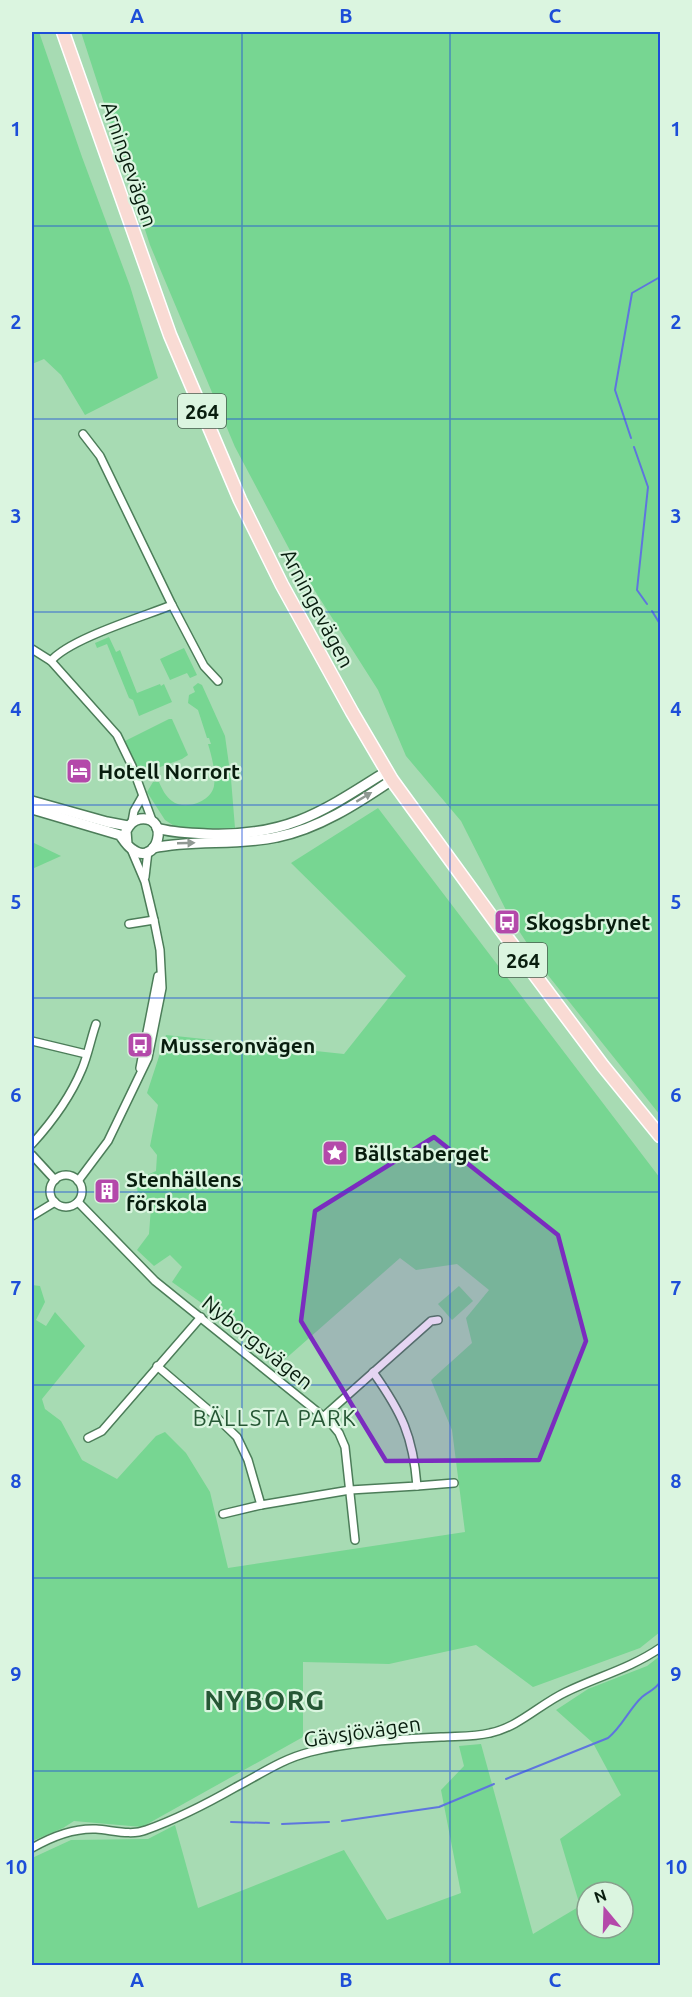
<svg xmlns="http://www.w3.org/2000/svg" width="692" height="1997" font-family="Ubuntu,sans-serif">
<style>
.green{fill:#77d692;fill-rule:evenodd}
.lines{fill:none;stroke-linecap:round;stroke-linejoin:round}
.stream{stroke:#5e75de;stroke-width:2}
.minor-casing{stroke:#4c7d59;stroke-width:10}
.tertiary-casing{stroke:#4c7d59;stroke-width:12}
.primary-casing{stroke:#fff;stroke-width:15}
.minor{stroke:#fff;stroke-width:7}
.tertiary{stroke:#fff;stroke-width:9}
.primary{stroke:#f9dbd4;stroke-width:12}
.oneway{fill:#909993}
.marked{fill:#7b2cbf;fill-opacity:0.2;stroke:#7b2cbf;stroke-width:4.5;stroke-linejoin:round}
.grid{fill:none;stroke:#1d4ed8;stroke-width:1.5;stroke-opacity:0.55}
.labels{text-anchor:middle;dominant-baseline:central;stroke-width:4.5;stroke-linejoin:round;paint-order:stroke}
.shield{fill:#dbf5e0;stroke:#475e4d;stroke-width:1.5}
.shield-label{font-size:20px;font-weight:bold;fill:#081d0e}
.street-label{font-size:21px;fill:#081d0e;stroke:#dbf5e0}
.poi-label{font-size:21px;font-weight:bold;fill:#081d0e;stroke:#dbf5e0;text-anchor:start}
.neighbourhood-label{font-size:22px;letter-spacing:1.5px;fill:#265735;stroke:#dbf5e0}
.district-label{font-size:27px;font-weight:bold;letter-spacing:1.5px;fill:#265735;stroke:#dbf5e0}
.neatline{fill:none;stroke:#1d4ed8;stroke-width:2}
.grid-label{font-size:20px;text-anchor:middle;font-weight:bold;fill:#1d4ed8}
</style>
<rect width="100%" height="100%" fill="#a7dbb3"/>
<!-- green -->
<g class="green">
<polygon points="32,32 39,32 82,157 130,286 158,378 85,415 61,375 44,359 32,364"/>
<polygon points="81,32 660,32 660,1115 547,974 508,914 461,821 406,756 378,690 294,558 235,447 150,245"/>
<polygon points="109,637 116,652 120,650 137,693 160,684 161,686 164,684 172,702 139,716 133,700 129,698 107,644 97,648 95,643"/>
<polygon points="184,648 197,675 190,678 187,673 170,680 160,659"/>
<path d="M198,683L202,685L225,736L231,779L235,828L179,829L165,820L147,792L153,782H159C162,789 166,797 172,801C185,811 211,802 214,786C216,773 212,757 208,744H211L209,738H207L198,710L188,703L189,695L195,692L193,687Z"/>
<polygon points="169,719 172,719 188,755 182,759 141,774 137,770 125,741"/>
<polygon points="378,808 660,1178 660,1632 640,1648 533,1687 476,1645 389,1664 303,1662 303,1737 142,1827 74,1821 63,1828 32,1841 32,1285 40,1286 45,1302 36,1320 46,1326 55,1312 85,1346 42,1399 45,1409 61,1421 82,1460 117,1479 156,1436 165,1432 186,1453 210,1492 228,1568 465,1532 452,1430 431,1380 472,1343 466,1318 489,1290 457,1264 416,1270 400,1258 283,1361 172,1282 182,1267 170,1255 154,1266 137,1250 149,1234 151,1207 138,1200 137,1185 145,1176 156,1171 157,1155 150,1146 158,1105 147,1093 166,1035 344,1054 406,976 291,863"/>
<polygon points="32,842 61,856 32,869"/>
<polygon points="459,1286 473,1301 452,1320 438,1304"/>
<path d="M660,1656V1965H32V1858L71,1840L148,1839L175,1825L198,1908L344,1850L387,1920L461,1893L441,1790L464,1766L459,1746L481,1744L533,1934L580,1906L560,1839L621,1795L593,1743L556,1710L588,1689L647,1666ZM587,1892H623V1928H587Z"/>
</g>
<g class="lines">
<!-- stream -->
<g class="stream">
<polyline points="631,438 615,390 632,293 660,277"/>
<polyline points="634,447 648,487 637,590 647,604"/>
<polyline points="652,611 660,624"/>
<path d="M506,1779L608,1738C622,1727 629,1709 642,1697C649,1691 655,1690 660,1682"/>
<polyline points="342,1821 439,1807 494,1784"/>
<polyline points="231,1822 269,1823"/>
<polyline points="282,1824 329,1822"/>
</g>
<!-- minor casing -->
<g class="minor-casing">
<g id="minor">
<polyline points="172,605 204,666 218,681"/>
<polyline points="32,649 51,661 117,735 132,766 153,823"/>
<path d="M51,661C69,639 142,617 172,605L100,456L83,434"/>
<polyline points="132,822 134,811 142,797"/>
<polyline points="145,877 148,851"/>
<polyline points="129,924 154,920"/>
<polyline points="32,1041 86,1054"/>
<polyline points="140,1068 158,976"/>
<path d="M32,1144C52,1122 70,1098 82,1069C88,1055 91,1038 96,1024"/>
<polyline points="32,1155 55,1180"/>
<circle cx="66" cy="1191" r="16"/>
<polyline points="78,1181 108,1141 148,1058 162,988 160,950 154,920 145,882 131,849"/>
<polyline points="78,1202 155,1281 330,1422 339,1433 345,1447 355,1540"/>
<polyline points="32,1216 55,1202"/>
<path d="M157,1366L212,1413L237,1437L248,1460L261,1505L350,1490L417,1486C413,1436 402,1413 373,1372"/>
<polyline points="323,1417 431,1321 438,1320"/>
<polyline points="88,1438 102,1431 201,1317"/>
<polyline points="417,1486 454,1483"/>
<polyline points="223,1514 261,1505"/>
<path d="M32,1848C51,1837 73,1828 96,1829C112,1830 131,1836 146,1830C177,1819 208,1803 236,1787C261,1774 282,1759 310,1752C349,1742 400,1739 441,1737C458,1736 474,1737 490,1733C519,1727 540,1704 566,1692C597,1677 631,1668 660,1648"/>
</g>
</g>
<!-- tertiary casing -->
<g class="tertiary-casing">
<g id="tertiary">
<polyline points="32,801 107,822 128,826"/>
<path d="M32,809L120,835C123,839 127,846 132,849C157,869 172,815 140,819C133,820 129,825 126,831L127,844"/>
<path d="M157,828C173,833 190,833 207,834C287,837 322,812 387,771"/>
<path d="M153,848C194,839 236,846 277,837C318,829 358,803 392,780"/>
</g>
</g>
<!-- primary casing -->
<g class="primary-casing">
<polyline id="primary" points="63,32 170,335 240,500 282,585 352,712 392,780 505,935 603,1066 660,1136"/>
</g>
<!-- minor -->
<use href="#minor" class="minor"/>
<!-- tertiary -->
<use href="#tertiary" class="tertiary"/>
<!-- primary -->
<use href="#primary" class="primary"/>
</g>
<!-- one-way arrows -->
<defs><path id="oneway-solid" d="M-6-.8H1V-3.2L6.5 0L1 3.2V.8H-6Z" transform="scale(1.5)"/></defs>
<g class="oneway">
<use href="#oneway-solid" transform="translate(364 797) rotate(-31)"/>
<use href="#oneway-solid" transform="translate(186 843) rotate(-2)"/>
</g>
<!-- marked area -->
<path class="marked" d="M434,1137L558,1235L586,1341L539,1460L386,1461L301,1321L315,1211Z"/>
<!-- grid -->
<path class="grid" d="M242,32V1966M450,32V1966M32,226H660M32,419H660M32,612H660M32,805H660M32,998H660M32,1192H660M32,1385H660M32,1578H660M32,1771H660"/>
<!-- icons -->
<defs>
<g id="hotel-square" transform="scale(1.35)"><rect x="-9" y="-9" width="18" height="18" rx="4" fill="#b449aa" stroke="#dbf5e0"/><path d="M-6-4.5h1.5V1H6V5H4.5V3h-9V5H-6ZM-4 0a1.8 1.8 0 1 1 3.6 0ZM.5 0V-2.5h3Q6-2.5 6 0Z" fill="#fff"/></g>
<g id="bus-square" transform="scale(1.35)"><rect x="-9" y="-9" width="18" height="18" rx="4" fill="#b449aa" stroke="#dbf5e0"/><path d="M-5-6H5V4H4V6H2V4H-2V6H-4V4H-5ZM-3.5-4V0h7V-4ZM-3.5 1.2v1.5H-2V1.2ZM2 1.2v1.5H3.5V1.2Z" fill="#fff"/></g>
<g id="sight-square" transform="scale(1.35)"><rect x="-9" y="-9" width="18" height="18" rx="4" fill="#b449aa" stroke="#dbf5e0"/><path d="M0-6L1.8-2.2L6-1.7L2.9 1.2L3.7 5.4L0 3.3L-3.7 5.4L-2.9 1.2L-6-1.7L-1.8-2.2Z" fill="#fff"/></g>
<g id="building-square" transform="scale(1.35)"><rect x="-9" y="-9" width="18" height="18" rx="4" fill="#b449aa" stroke="#dbf5e0"/><path d="M-4-6H4V6H1V3H-1V6H-4ZM-2.5-4.3h1.7v1.8h-1.7ZM.8-4.3h1.7v1.8H.8ZM-2.5-1h1.7V.8h-1.7ZM.8-1h1.7V.8H.8Z" fill="#fff"/></g>
</defs>
<g fill-rule="evenodd">
<use href="#hotel-square" x="79" y="771"/>
<use href="#bus-square" x="507" y="922"/>
<use href="#bus-square" x="140" y="1045"/>
<use href="#sight-square" x="335" y="1153"/>
<use href="#building-square" x="107" y="1191"/>
</g>
<g class="labels">
<!-- shield labels -->
<g class="shield">
<rect x="178" y="394" width="48" height="34" rx="4.5"/>
<rect x="499" y="943" width="48" height="34" rx="4.5"/>
</g>
<g class="shield-label">
<text x="202" y="411">264</text>
<text x="523" y="960">264</text>
</g>
<!-- street labels -->
<g class="street-label">
<text transform="translate(130 164) rotate(71)">Arningevägen</text>
<text transform="translate(318 608) rotate(62)">Arningevägen</text>
<text transform="translate(258 1342) rotate(39)">Nyborgsvägen</text>
<text transform="translate(362 1731) rotate(-8)">Gävsjövägen</text>
</g>
<!-- poi labels -->
<g class="poi-label">
<text x="98" y="771">Hotell Norrort</text>
<text x="526" y="922">Skogsbrynet</text>
<text x="160" y="1045">Musseronvägen</text>
<text x="354" y="1153">Bällstaberget</text>
<text x="126" y="1179">Stenhällens<tspan x="126" dy="24">förskola</tspan></text>
</g>
<!-- neighbourhood labels -->
<g class="neighbourhood-label">
<text x="275" y="1417">BÄLLSTA PARK</text>
</g>
<!-- district labels -->
<g class="district-label">
<text x="265" y="1700">NYBORG</text>
</g>
</g>
<!-- border -->
<rect width="692" height="1997" fill="none" stroke="#dbf5e0" stroke-width="66"/>
<!-- north arrow -->
<g transform="translate(605 1910) rotate(341)"><circle r="28" fill="#dbf5e0" stroke="#879f8c" stroke-width="1.5"/>
<path d="M0-4.5L10 22L0 15L-10 22Z" fill="#b449aa"/>
<text y="-9" font-size="16" font-weight="bold" text-anchor="middle" fill="#081d0e">N</text>
</g>
<rect x="33" y="33" width="626" height="1931" class="neatline"/>
<g class="grid-label">
<text x="137" y="23">A</text>
<text x="346" y="23">B</text>
<text x="555" y="23">C</text>
<text x="16" y="136">1</text>
<text x="676" y="136">1</text>
<text x="16" y="329">2</text>
<text x="676" y="329">2</text>
<text x="16" y="523">3</text>
<text x="676" y="523">3</text>
<text x="16" y="716">4</text>
<text x="676" y="716">4</text>
<text x="16" y="909">5</text>
<text x="676" y="909">5</text>
<text x="16" y="1102">6</text>
<text x="676" y="1102">6</text>
<text x="16" y="1295">7</text>
<text x="676" y="1295">7</text>
<text x="16" y="1488">8</text>
<text x="676" y="1488">8</text>
<text x="16" y="1681">9</text>
<text x="676" y="1681">9</text>
<text x="16" y="1874">10</text>
<text x="676" y="1874">10</text>
<text x="137" y="1987">A</text>
<text x="346" y="1987">B</text>
<text x="555" y="1987">C</text>
</g>
</svg>
